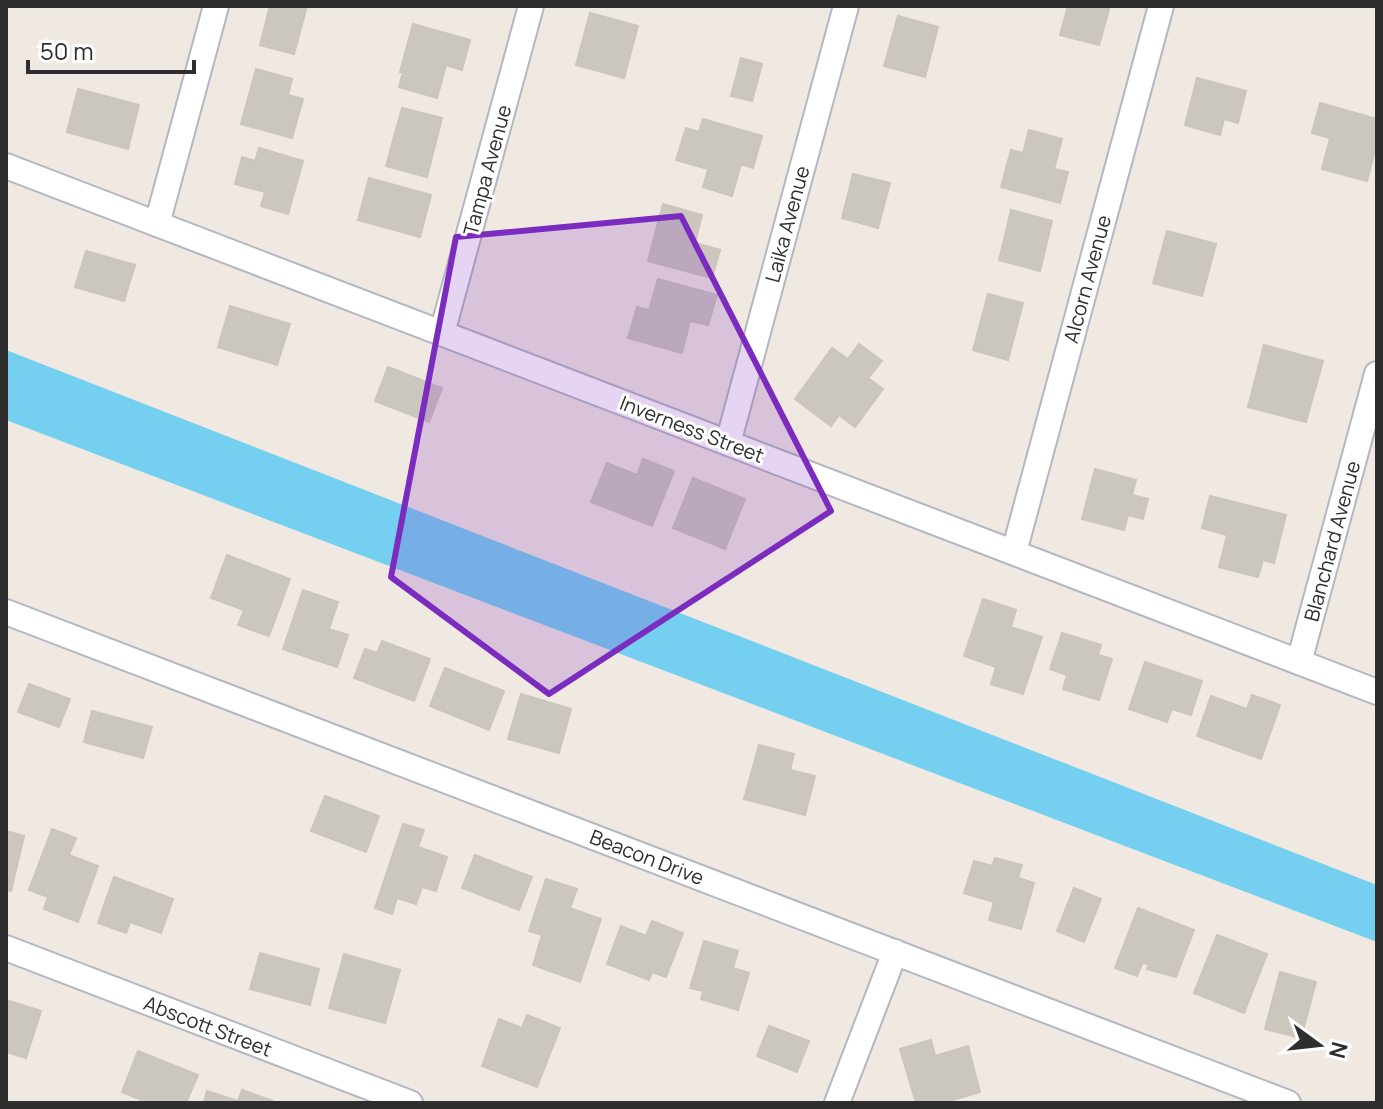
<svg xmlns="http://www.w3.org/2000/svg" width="1383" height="1109" font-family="Manrope,sans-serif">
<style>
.water{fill:#75cff0}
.building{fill:#cbc7bf;stroke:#cbc5ba;stroke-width:2}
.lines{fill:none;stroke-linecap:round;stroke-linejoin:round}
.minor-casing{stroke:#b4b7c1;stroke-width:28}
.minor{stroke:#fff;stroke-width:24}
.marked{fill:#7b2cbf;fill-opacity:0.2;stroke:#7b2cbf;stroke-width:6;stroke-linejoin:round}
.labels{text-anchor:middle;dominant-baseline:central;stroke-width:6;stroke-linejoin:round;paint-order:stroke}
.street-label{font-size:20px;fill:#2e2e2e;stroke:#fff}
</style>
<rect width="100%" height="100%" fill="#efe9e1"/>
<!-- water -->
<polygon class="water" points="6,350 1377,885 1377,942 6,420"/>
<!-- building -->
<g class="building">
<polygon points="270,6 307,6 294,54 260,45"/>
<polygon points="1068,6 1110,6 1099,45 1060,35"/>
<polygon points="590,13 638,26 624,78 576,65"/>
<polygon points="898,16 938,27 925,77 884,66"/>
<polygon points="413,24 470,40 462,70 446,65 437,98 399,87 403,72 400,72"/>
<polygon points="741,58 762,64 752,101 731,96"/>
<polygon points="256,69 292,79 288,95 303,99 292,138 241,124"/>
<polygon points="1197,78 1246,91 1238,123 1224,119 1220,135 1185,125"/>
<polygon points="78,89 139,105 128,149 67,132"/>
<polygon points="1320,103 1377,119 1377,142 1367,181 1322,169 1330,138 1312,133"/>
<polygon points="402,108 442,118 427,177 386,166"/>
<polygon points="703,119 762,136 753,168 741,164 732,196 703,187 708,169 676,160 686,128 699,132"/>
<polygon points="1029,130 1062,139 1054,169 1068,172 1060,203 1001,187 1011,150 1023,153"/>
<polygon points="259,148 303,161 288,214 261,206 265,192 235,184 242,157 255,161"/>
<polygon points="853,174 890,183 878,228 842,218"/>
<polygon points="369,178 431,195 420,237 358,220"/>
<polygon points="663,204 702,215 695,243 720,250 712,278 648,261"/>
<polygon points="1011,210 1052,221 1040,271 999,260"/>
<polygon points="1167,231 1216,244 1202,296 1153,283"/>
<polygon points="86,251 135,265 124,301 75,287"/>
<polygon points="658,279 717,295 708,325 690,321 682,353 628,338 637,307 649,310"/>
<polygon points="988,294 1023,303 1008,360 973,350"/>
<polygon points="230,306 290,324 277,365 218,347"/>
<polygon points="859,344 882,361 868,378 883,389 855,427 839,415 831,426 795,399 832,348 848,359"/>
<polygon points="1264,345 1323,361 1306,422 1248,407"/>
<polygon points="388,367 442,388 429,422 375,401"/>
<polygon points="643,459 674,471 652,526 591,502 607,463 637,475"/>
<polygon points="1095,469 1136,480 1132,495 1148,499 1143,519 1128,515 1124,530 1082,519"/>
<polygon points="693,478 745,499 725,549 673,528"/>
<polygon points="1210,496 1286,515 1274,563 1263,560 1258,577 1219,567 1227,535 1202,528"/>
<polygon points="227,555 290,579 269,636 238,625 244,610 211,598"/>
<polygon points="303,590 338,602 329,629 348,635 337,667 283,649"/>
<polygon points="983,599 1016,610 1011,627 1042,637 1023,694 991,684 996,667 964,656"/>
<polygon points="1062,633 1101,645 1098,655 1112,659 1099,700 1063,689 1067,675 1050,669"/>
<polygon points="382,641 430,659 414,701 354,678 365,649 377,653"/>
<polygon points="1145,662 1202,681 1191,715 1172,709 1167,722 1129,709"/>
<polygon points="445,668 504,691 489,730 430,706"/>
<polygon points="29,684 70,699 59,727 18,712"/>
<polygon points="521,694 571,709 559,753 508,739"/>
<polygon points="1252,695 1280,705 1261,759 1197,736 1211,696 1247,709"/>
<polygon points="92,711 152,727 143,758 84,742"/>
<polygon points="759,745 794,754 790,770 815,776 805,815 744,799"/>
<polygon points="325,796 379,816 366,852 311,831"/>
<polygon points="403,824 424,830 418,847 447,857 436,891 422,887 416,904 397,898 392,914 375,908"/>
<polygon points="52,829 76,838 69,855 98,866 78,922 44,909 48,897 29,890"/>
<polygon points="6,831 24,836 11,891 6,890"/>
<polygon points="475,855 532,877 519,910 462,888"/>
<polygon points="995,858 1022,865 1018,878 1034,883 1021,929 989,920 994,902 964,893 974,861 992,866"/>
<polygon points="114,877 173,899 161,933 130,922 126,933 98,923"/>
<polygon points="546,879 577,889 570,908 601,919 580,982 533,965 542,935 529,931"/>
<polygon points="1074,888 1101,899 1084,942 1057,931"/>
<polygon points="1138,908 1194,930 1176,977 1147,969 1149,965 1143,962 1137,976 1115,968"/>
<polygon points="652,921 683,933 666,977 652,972 649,980 607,964 621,926 646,936"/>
<polygon points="1217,935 1267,954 1244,1013 1194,993"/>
<polygon points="704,941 738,951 733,968 749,973 738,1010 701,999 703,991 690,988"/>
<polygon points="260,953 319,969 310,1005 250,989"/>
<polygon points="344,954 400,970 385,1023 329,1008"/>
<polygon points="1280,972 1316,982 1301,1038 1265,1029"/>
<polygon points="6,1000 41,1011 26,1058 6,1052"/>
<polygon points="527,1015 560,1028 537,1087 482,1066 499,1019 522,1028"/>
<polygon points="769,1026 809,1041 797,1072 757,1056"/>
<polygon points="931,1040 935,1056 968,1046 980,1092 942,1103 916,1103 900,1049"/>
<polygon points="138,1051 198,1075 186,1103 149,1103 122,1092"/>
<polygon points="242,1090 273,1101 272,1103 204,1103 207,1091 238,1101"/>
</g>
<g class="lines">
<!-- minor casing -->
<g class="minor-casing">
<g id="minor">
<polyline points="6,166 1377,692"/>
<polyline points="157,224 216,6"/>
<polyline points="442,333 531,6"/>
<polyline points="728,443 846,6"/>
<polyline points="1014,552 1161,6"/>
<polyline points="6,612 1288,1103"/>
<polyline points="1299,662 1377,374"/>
<polyline points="6,948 410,1103"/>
<polyline points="837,1103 895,952"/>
</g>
</g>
<!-- minor -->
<use href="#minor" class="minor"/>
</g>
<!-- marked area -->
<path class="marked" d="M681,216L831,511L549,694L391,577L456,237Z"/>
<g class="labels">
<!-- street labels -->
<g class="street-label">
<text transform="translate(487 170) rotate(-75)">Tampa Avenue</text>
<text transform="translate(787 224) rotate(-75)">Laika Avenue</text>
<text transform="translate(1087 279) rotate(-75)">Alcorn Avenue</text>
<text transform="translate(692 429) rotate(21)">Inverness Street</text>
<text transform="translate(1332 541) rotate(-75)">Blanchard Avenue</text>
<text transform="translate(647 857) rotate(21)">Beacon Drive</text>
<text transform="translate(208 1026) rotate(21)">Abscott Street</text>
</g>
</g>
<!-- border -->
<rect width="1383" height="1109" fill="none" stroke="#2e2e2e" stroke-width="16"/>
<!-- north arrow -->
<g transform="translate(1319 1045) rotate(105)" stroke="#ffffff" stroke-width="6" paint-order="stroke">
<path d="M0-6L14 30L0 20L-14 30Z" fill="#2e2e2e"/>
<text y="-12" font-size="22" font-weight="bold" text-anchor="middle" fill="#2e2e2e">N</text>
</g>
<!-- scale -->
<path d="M28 60v12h166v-12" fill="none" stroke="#2e2e2e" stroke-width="4"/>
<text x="40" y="60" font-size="24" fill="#2e2e2e" stroke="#ffffff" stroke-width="6" paint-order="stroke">50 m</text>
</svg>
